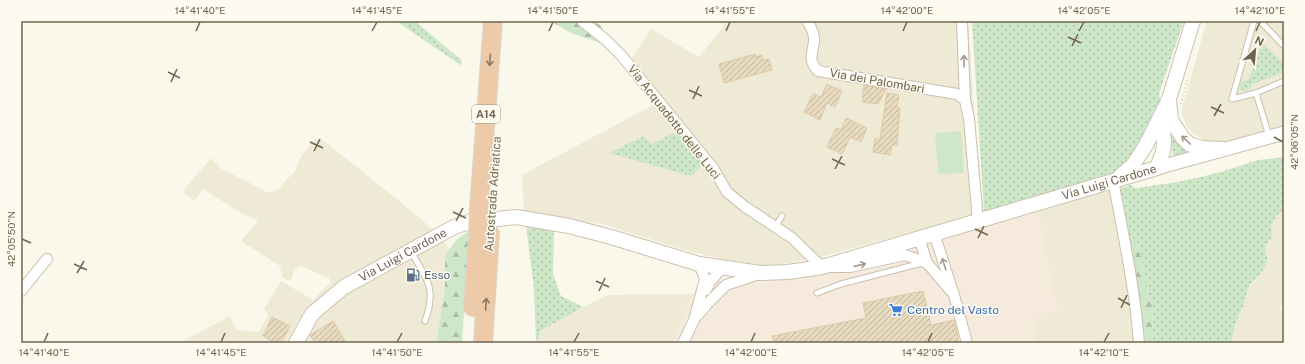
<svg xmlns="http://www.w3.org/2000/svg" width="1305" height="364" font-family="'Public Sans',sans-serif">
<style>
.residential{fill:#eeead6}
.commercial{fill:#f6eadc}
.grass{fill:url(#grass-dots)}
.forest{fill:url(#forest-firs)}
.pitch{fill:#cee7c9}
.building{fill:url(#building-hatch);stroke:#ddc9a7}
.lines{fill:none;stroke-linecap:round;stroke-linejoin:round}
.service-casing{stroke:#c8c0ae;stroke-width:7}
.minor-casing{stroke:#c8c0ae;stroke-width:12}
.tertiary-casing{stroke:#c8c0ae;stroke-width:15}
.secondary-casing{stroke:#cbc2ad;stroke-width:16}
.motorway-casing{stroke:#dad7d2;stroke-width:20}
.path{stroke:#d2c2a7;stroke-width:1.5;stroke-dasharray:1 3;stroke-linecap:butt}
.service{stroke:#fff;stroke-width:5}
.minor{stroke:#fff;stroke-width:10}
.tertiary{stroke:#fff;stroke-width:13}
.secondary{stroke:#fff;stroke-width:14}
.motorway{stroke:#edcba8;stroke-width:18}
.motorway-bridge-casing{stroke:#dad7d2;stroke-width:20;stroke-linecap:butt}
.motorway-bridge{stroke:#edcba8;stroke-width:18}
.oneway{stroke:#8b7962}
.oneway2{stroke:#a39b8d}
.ticks{fill:none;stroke:#726550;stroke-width:1.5}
.labels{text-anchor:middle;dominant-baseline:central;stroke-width:3;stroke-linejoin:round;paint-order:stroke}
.shield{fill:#fdfbf0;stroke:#9c9280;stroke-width:1}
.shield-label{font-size:11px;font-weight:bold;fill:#726550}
.street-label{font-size:12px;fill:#726550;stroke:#fdfbf0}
.service-label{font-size:12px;fill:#4e5e75;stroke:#fdfbf0;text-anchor:start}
.shop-label{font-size:12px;fill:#366cbe;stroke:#fdfbf0;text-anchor:start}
.neatline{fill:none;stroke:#726550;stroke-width:1.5}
.ticks-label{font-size:10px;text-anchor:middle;fill:#726550}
</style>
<defs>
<pattern id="grass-dots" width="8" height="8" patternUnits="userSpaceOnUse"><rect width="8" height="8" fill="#cee7c9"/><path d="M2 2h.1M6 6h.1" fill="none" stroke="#acbfa6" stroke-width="1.8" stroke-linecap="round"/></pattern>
<pattern id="forest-firs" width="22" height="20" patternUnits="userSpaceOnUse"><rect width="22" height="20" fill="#cee7c9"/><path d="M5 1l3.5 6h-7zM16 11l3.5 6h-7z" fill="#acbfa6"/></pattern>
<pattern id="building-hatch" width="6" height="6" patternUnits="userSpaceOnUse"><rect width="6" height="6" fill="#e8dabf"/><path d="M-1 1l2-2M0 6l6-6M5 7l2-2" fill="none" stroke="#c0b49e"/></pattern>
</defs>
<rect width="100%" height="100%" fill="#faf8ea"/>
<!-- residential -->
<g class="residential">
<polygon points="728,21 968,21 979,182 984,212 821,257 772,266 729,261 691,252 605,225 524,211 522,175 655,104 630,61 651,29 699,57"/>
<polygon points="1207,21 1284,21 1284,126 1214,146 1208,144 1187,128 1181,112"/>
<polygon points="317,139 323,140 419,217 434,231 337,284 321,296 307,310 297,323 290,343 179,343 230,316 237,330 259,332 268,315 264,309 281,281 313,300 331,282 329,278 301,266 293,270 293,275 291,280 287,280 282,277 280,266 241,241 258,221 241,213 203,189 194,201 182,192 211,158 222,169 269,193 278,189 295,171 300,158 309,146"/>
<polygon points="1118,189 1140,343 1034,343 1035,320 1049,310 1058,314 1037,209"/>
<polygon points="1284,210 1284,299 1280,308 1284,313 1284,343 1232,343 1232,334 1235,322 1247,297 1249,288 1262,272 1267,264 1267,256 1265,247 1270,241 1271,225 1277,215"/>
<polygon points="442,239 449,250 446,254 445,289 436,343 304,343 319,315 355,286"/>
<polygon points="692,294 694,294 672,343 537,343 539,331 569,314 608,295"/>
</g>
<!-- commercial -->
<polygon class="commercial" points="1037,209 1058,314 1049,311 1035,320 1034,343 672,343 700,282 767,281 823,273"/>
<!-- grass -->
<g class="grass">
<polygon points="396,21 415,21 461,60 462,66"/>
<polygon points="972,21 1184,21 1159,93 1162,114 1123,174 984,212"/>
<path d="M1262,42L1284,64V72L1253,84C1250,90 1247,92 1241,90L1240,87V84L1244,81L1249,79Z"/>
<path d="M1170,128C1176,140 1181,149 1194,155L1173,158Z"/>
<polygon points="678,131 705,163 691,176 609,153 644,136 651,144"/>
<path d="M1284,156V210L1277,215L1271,225L1272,237L1265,247C1265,250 1266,253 1267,256C1269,270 1255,277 1249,287C1247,290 1247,295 1246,299C1240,314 1232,326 1232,343H1152L1153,332L1152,304L1149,296L1139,248L1137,243L1126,237L1118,189L1131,185L1135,188C1177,183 1214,176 1254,161C1264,158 1275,160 1284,156Z"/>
<polygon points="526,225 554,230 553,274 561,296 583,307 540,331 537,343 536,343 534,289"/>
</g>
<!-- forest -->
<g class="forest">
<polygon points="555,21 595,21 603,28 602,30 606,35 601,43 573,34 555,24"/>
<polygon points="469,231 462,343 436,343 445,289 445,261 446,254 457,239"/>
<polygon points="1126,237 1131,237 1135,239 1140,252 1149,296 1152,304 1153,332 1152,343 1140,343"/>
</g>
<!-- pitch -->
<polygon class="pitch" points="961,131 964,173 938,174 935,133"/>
<!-- building -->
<g class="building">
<polygon points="755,54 755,57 762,55 763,61 769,59 772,70 724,83 719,64"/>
<polygon points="827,84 842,91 835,107 827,103 820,120 804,112 813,94 821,97"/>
<polygon points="864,85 886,89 878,104 862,102"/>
<polygon points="887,93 899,95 897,107 900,108 897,146 892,145 890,155 873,152 875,139 880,139"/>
<polygon points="846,118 867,128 861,142 850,137 842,154 827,147 836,128 841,130"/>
<polygon points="923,291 931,325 954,320 959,343 774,343 772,336 866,318 863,303"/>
<polygon points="272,317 290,326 281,343 275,343 263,336"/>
<polygon points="333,321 346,343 315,343 310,335"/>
</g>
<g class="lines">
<!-- service casing -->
<g class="service-casing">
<g id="service">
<polyline points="1254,21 1232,99 1256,93 1284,81"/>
<polyline points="1260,21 1284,46"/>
<polyline points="1256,93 1269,136"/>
<polyline points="775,227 782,216"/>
<path d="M411,252C427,279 437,288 425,321"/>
<polyline points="817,293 841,284 922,263"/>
</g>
</g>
<!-- minor casing -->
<g class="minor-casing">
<g id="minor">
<polyline points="582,21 606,40 621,55 713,168 727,192 744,206 792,238 822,267 850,267 905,255 927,263"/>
<path d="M807,21C811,27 815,34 814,41C813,54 807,59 818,71L957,94L965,100L969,119L978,221"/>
<polyline points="962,21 965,100"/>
<path d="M1113,180C1123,234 1135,288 1139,343"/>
<polyline points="934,233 954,295 967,343"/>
<polyline points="919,238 927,263 950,290"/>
<polyline points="706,290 710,282 722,268"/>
<polyline points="21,291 47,259"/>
<polyline points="698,315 708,303 726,285 759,274"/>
<polyline points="683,343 694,320 705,279 699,264"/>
</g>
</g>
<!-- tertiary casing -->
<g class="tertiary-casing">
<polyline id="tertiary" points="1157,168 1284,133"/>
</g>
<!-- secondary casing -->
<g class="secondary-casing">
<g id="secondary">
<polyline points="1169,99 1171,120 1182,137 1189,144 1201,148 1222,149"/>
<polyline points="1157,168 1163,152 1164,142 1162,115"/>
<polyline points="1120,176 1133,165 1146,145 1169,99 1193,21"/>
<path id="s1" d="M296,343L312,314L344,287L454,227L469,222L516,217L569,226L611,237L699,264L761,273L788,272L822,267L1157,168"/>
</g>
</g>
<!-- motorway casing -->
<g class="motorway-casing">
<g id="motorway">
<polyline points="479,207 493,21"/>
<polyline points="473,307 478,237"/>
<polyline points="483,343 490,234"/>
</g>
</g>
<!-- path -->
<polyline class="path" points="1181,104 1188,79"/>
<!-- service -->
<use href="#service" class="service"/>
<!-- minor -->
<use href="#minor" class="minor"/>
<!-- tertiary -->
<use href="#tertiary" class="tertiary"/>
<!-- secondary -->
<use href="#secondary" class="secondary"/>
<!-- motorway -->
<use href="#motorway" class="motorway"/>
<!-- motorway-bridge casing -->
<g class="motorway-bridge-casing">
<polyline id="motorway-bridge" points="478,236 479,207"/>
</g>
<!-- motorway-bridge -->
<use href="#motorway-bridge" class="motorway-bridge"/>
</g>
<!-- one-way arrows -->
<defs><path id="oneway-shaft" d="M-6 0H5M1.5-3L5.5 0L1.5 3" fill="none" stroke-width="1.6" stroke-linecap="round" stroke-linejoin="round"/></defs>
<g class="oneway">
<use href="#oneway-shaft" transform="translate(490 60) rotate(94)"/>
<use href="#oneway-shaft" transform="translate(486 304) rotate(-86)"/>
</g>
<g class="oneway2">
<use href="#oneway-shaft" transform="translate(964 61) rotate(-92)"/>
<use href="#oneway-shaft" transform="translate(1186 140) rotate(-137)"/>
<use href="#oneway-shaft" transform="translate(944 264) rotate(-108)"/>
<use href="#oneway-shaft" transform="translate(860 265) rotate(-13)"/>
</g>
<!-- ticks -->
<path class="ticks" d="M196,31L200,22M372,31L377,22M549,31L553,22M726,31L730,22M903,31L907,22M1079,31L1084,22M1256,31L1260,22M1068,37L1081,43M1072,46L1078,34M168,72L180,78M171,82L177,69M689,90L702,96M693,99L699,86M1211,107L1224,113M1214,116L1221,104M1274,137L1283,142M310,142L323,148M314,151L320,139M832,159L845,165M835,169L842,156M453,212L466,218M456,221L463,208M975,229L988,235M978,238L984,226M22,239L31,243M74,264L87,270M77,273L84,261M596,281L609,287M599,291L605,278M1118,298L1130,305M1121,308L1127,295M44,342L48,333M221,342L225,333M397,342L402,333M574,342L579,333M751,342L755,333M928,342L932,333M1104,342L1109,333"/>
<!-- icons -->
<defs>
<g id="fuel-bare" transform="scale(1.08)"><path d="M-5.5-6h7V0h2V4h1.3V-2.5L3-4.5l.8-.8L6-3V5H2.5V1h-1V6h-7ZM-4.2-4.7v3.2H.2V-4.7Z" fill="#5c6f8a" stroke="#fdfbf0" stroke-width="2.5" paint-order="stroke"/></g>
<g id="supermarket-bare" transform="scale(1.08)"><path d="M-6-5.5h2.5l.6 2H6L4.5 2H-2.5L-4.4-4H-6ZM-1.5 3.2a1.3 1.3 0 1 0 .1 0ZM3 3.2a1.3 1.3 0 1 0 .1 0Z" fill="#3f7fe0" stroke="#fdfbf0" stroke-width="2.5" paint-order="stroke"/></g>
</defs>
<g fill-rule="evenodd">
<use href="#fuel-bare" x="413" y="275"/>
<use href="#supermarket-bare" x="896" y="310"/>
</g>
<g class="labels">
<!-- shield labels -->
<rect class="shield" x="472" y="105" width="28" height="18" rx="3"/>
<g class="shield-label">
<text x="486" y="114">A14</text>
</g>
<!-- street labels -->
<g class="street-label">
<text transform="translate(877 81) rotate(10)">Via dei Palombari</text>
<text transform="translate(674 122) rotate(52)">Via Acquadotto delle Luci</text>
<text stroke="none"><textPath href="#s1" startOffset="876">Via Luigi Cardone</textPath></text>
<text transform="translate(493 194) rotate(-86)">Autostrada Adriatica</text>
<text stroke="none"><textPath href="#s1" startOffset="142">Via Luigi Cardone</textPath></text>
</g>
<!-- service labels -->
<g class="service-label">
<text x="424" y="275">Esso</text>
</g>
<!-- shop labels -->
<g class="shop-label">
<text x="907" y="310">Centro del Vasto</text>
</g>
</g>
<!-- border -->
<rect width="1305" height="364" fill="none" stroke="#fdfbf0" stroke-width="44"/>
<!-- north arrow -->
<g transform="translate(1255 50) rotate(26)" stroke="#fdfbf0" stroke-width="3" paint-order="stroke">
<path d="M0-3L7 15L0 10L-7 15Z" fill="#726550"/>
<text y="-6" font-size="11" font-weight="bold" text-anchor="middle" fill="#726550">N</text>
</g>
<rect x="22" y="22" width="1261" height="320" class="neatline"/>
<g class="ticks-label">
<text x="200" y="14">14°41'40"E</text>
<text x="377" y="14">14°41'45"E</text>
<text x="553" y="14">14°41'50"E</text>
<text x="730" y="14">14°41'55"E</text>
<text x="907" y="14">14°42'00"E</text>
<text x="1084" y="14">14°42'05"E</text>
<text x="1260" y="14">14°42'10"E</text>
<text transform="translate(1294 142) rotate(-90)" y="4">42°06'05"N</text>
<text transform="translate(11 239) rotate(-90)" y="4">42°05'50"N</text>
<text x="44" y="356">14°41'40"E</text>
<text x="221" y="356">14°41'45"E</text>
<text x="397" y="356">14°41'50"E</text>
<text x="574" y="356">14°41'55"E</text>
<text x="751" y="356">14°42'00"E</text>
<text x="928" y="356">14°42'05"E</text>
<text x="1104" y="356">14°42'10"E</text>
</g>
</svg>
